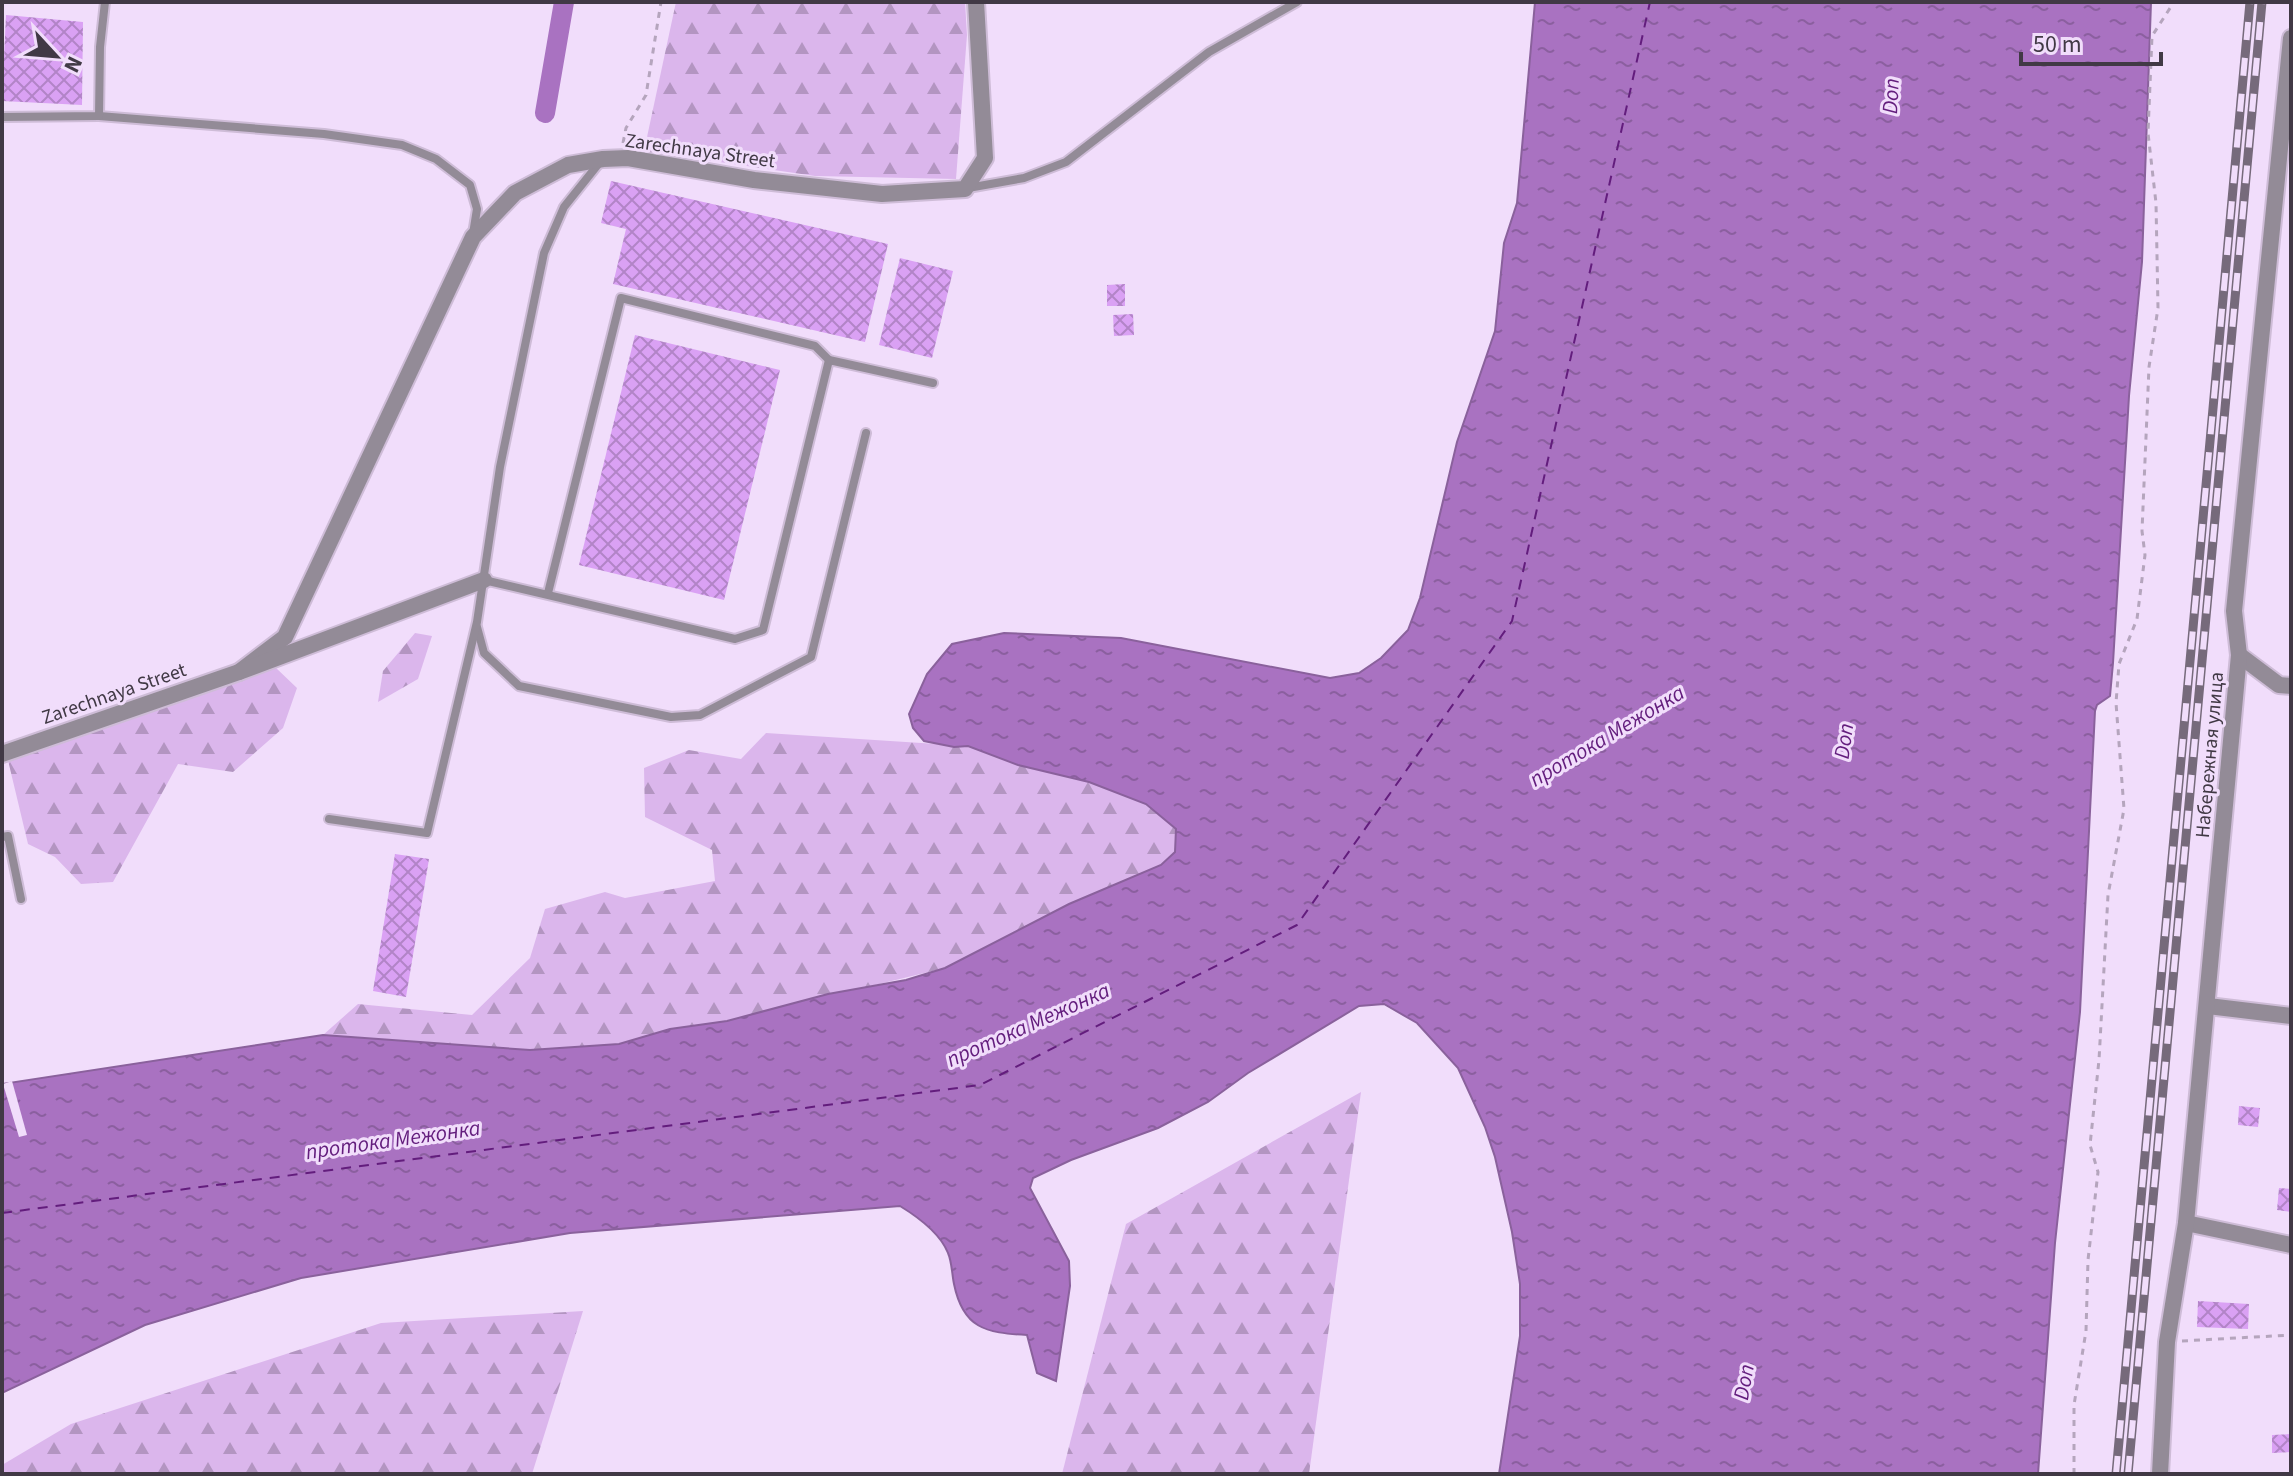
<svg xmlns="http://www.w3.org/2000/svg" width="2293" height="1476" font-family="'Source Sans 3',sans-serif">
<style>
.forest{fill:url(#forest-firs)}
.water{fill:url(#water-ripples);stroke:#8a619c;stroke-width:2}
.pier{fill:#f1ddfb}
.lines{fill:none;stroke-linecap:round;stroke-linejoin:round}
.canal{stroke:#a972c1;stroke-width:20}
.ferry{stroke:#631d7d;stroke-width:2;stroke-dasharray:10 8;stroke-linecap:butt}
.building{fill:url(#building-cross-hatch)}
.service-casing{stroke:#cebcd7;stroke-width:12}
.minor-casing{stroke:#cebcd7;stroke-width:20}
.path{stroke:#b5a5bd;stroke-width:3;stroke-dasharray:6 6;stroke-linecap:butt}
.service{stroke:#938b97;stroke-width:8}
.minor{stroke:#938b97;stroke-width:16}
.rail-casing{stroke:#766a7b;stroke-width:9}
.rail{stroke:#f1ddfb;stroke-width:6;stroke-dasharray:18;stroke-linecap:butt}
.labels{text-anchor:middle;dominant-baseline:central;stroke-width:6;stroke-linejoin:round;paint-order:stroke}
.street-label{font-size:20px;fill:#413945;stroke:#f1ddfb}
.water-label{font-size:22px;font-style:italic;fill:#631d7d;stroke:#f1ddfb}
</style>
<defs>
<pattern id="forest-firs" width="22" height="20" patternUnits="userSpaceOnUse" patternTransform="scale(2)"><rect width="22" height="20" fill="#dbb6ec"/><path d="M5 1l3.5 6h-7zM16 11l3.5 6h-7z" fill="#b395c1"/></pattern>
<pattern id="water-ripples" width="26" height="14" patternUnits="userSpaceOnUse" patternTransform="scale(2)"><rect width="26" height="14" fill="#a972c1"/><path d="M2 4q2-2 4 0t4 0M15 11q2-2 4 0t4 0" fill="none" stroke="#8b5f9f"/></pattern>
<pattern id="building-cross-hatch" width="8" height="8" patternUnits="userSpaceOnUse" patternTransform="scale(2)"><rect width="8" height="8" fill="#daa1f4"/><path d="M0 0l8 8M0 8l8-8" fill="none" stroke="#b284c7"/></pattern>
</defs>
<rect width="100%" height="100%" fill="#f1ddfb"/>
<!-- forest -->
<g class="forest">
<polygon points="676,2 965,2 967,35 956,179 815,176 644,151"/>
<polygon points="415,633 432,636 418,679 378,702 383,671"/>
<polygon points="275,667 297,688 283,728 233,772 178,764 113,882 81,884 55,857 28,844 6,752"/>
<polygon points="766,733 968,746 1018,765 1089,782 1146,804 1176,829 1175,852 1161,865 1069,904 945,968 727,1021 670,1029 619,1044 530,1050 323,1035 358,1004 472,1015 530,958 545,909 605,892 625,898 715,881 712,850 645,817 644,768 689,750 741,759"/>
<polygon points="1361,1092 1309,1474 1062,1474 1126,1224"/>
<polygon points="583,1311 532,1474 2,1474 2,1465 71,1424 381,1323"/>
</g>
<!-- water -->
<path class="water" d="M1535,2H2151L2142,262L2129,396L2113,663L2110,696L2097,705L2095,711L2080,1012L2055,1243L2038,1474H1499L1520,1336V1284L1512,1232L1495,1157L1485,1127L1458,1068L1417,1023L1384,1004L1359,1006L1248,1073L1208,1102L1158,1128L1071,1160L1033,1178L1030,1188L1069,1261L1070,1286L1056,1381L1037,1373L1027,1335C985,1333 963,1328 954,1284C952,1275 952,1262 948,1253C940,1233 918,1217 900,1206L570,1233L301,1278L145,1325L2,1393V1084L323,1035L530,1050L619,1044L670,1029L727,1021L828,994L906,980L945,968L1069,904L1161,865L1175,852L1176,829L1146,804L1089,782L1018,765L968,746L954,747L924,741L913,728L909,714L927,674L952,644L1004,633L1121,638L1330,678L1359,673L1381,658L1408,630L1420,598L1457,442L1495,331L1504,243L1517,203Z"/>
<!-- pier -->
<polygon class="pier" points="12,1081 27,1135 19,1137 3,1084"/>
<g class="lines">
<!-- canal -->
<polyline class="canal" points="545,113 564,2"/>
<!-- ferry -->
<polyline class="ferry" points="2,1213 980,1085 1297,925 1512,621 1650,2"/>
</g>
<!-- building -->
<g class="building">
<polygon points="6,15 83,22 82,105 2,101"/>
<polygon points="611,181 888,244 865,342 613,284 626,229 601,223"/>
<polygon points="900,258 953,271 932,358 879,345"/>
<polygon points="1125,284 1125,306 1107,306 1107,285"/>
<polygon points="1133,314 1134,335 1114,336 1113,315"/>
<polygon points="635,335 780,370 724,600 579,565"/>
<polygon points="395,854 429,859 406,997 373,991"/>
<polygon points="2239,1106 2260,1108 2258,1127 2238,1125"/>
<polygon points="2279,1188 2291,1189 2291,1212 2277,1210"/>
<polygon points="2198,1301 2249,1304 2248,1329 2197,1327"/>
<polygon points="2291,1434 2291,1452 2272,1453 2272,1435"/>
</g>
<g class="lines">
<!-- service casing -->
<g class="service-casing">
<g id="service">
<polyline points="99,116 324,134 402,145 436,159 470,185 477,209 473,234"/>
<polyline points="2,117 99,116 100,47 105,2"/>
<polyline points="968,188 1024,178 1066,162 1209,52 1297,2"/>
<polyline points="484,580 735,639 763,630 829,360 933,383"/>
<polyline points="548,593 621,298 815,346 829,360"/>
<polyline points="477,627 484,653 519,686 671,717 700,715 811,657 866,433"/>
<polyline points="329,819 427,833 477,622 500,467 544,253 564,207 600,162"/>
<polyline points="2,837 8,836 21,899"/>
</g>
</g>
<!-- minor casing -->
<g class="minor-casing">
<g id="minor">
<polyline points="2239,655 2279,685 2291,686"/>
<polyline points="239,672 285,637 473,237 515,193 568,165 603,159 628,158 754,180 882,194 965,189 985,158 976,2"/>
<polyline points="2,754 239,672 484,580"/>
<polyline points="2208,1006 2291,1016"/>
<polyline points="2186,1223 2291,1245"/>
<polyline points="2160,1474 2167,1342 2186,1223 2239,655 2234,611 2291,38"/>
</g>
</g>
<!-- path -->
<g class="path">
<polyline points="623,143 626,128 646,95 661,2"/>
<polyline points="2182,1341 2291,1335"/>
<polyline points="2074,1474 2074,1405 2086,1331 2088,1260 2098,1172 2090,1145 2099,1060 2108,895 2124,809 2116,703 2119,664 2137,619 2145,555 2142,531 2149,367 2158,308 2156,203 2148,133 2152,36 2174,2"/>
</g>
<!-- service -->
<use href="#service" class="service"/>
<!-- minor -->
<use href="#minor" class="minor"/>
<!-- rail casing -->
<g class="rail-casing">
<g id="rail">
<polyline points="2116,1474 2250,2"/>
<polyline points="2128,1474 2262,2"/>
</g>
</g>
<!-- rail -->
<use href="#rail" class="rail"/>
</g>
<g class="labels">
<!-- street labels -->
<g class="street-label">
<text transform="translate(700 151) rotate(8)">Zarechnaya Street</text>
<text transform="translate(114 694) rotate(-19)">Zarechnaya Street</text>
<text transform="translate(2210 755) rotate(-85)">Набережная улица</text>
</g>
<!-- water labels -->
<g class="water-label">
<text transform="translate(1891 96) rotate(-87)">Don</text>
<text transform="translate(1607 736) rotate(-31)">протока Межонка</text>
<text transform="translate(1844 741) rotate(-82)">Don</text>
<text transform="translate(1028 1025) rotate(-24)">протока Межонка</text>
<text transform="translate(393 1140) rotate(-8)">протока Межонка</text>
<text transform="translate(1744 1382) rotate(-80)">Don</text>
</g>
</g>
<!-- border -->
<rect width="2293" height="1476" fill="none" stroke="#413945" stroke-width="8"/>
<!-- north arrow -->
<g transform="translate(56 56) rotate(116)" stroke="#f1ddfb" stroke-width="6" paint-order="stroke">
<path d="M0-6L14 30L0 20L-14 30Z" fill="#413945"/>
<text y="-12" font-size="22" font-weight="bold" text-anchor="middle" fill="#413945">N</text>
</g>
<!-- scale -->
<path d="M2021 52v12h140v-12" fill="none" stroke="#413945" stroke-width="4"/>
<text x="2033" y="52" font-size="24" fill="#413945" stroke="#f1ddfb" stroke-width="6" paint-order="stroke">50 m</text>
</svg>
